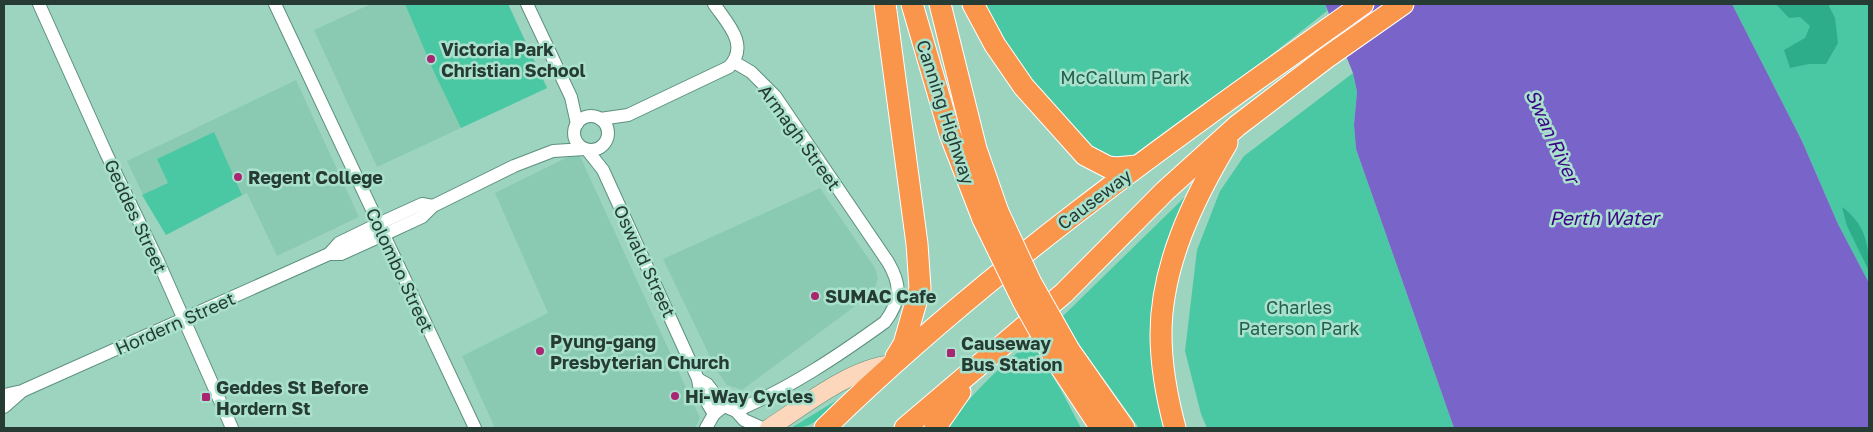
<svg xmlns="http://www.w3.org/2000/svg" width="1873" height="432" font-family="'Golos Text',sans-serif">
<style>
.built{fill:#8acab3}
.green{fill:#4ac8a3}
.forest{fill:#2dad8a}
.water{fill:#7964c9}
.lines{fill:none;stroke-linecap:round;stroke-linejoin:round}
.minor-casing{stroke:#5c917e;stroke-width:14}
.secondary-casing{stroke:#5c917e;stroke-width:19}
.trunk-casing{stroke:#fff;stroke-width:23}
.minor{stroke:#fff;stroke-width:12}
.secondary{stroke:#fdd7bc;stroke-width:18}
.trunk{stroke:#fa964c;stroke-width:21}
.trunk-bridge-casing{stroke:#fff;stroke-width:23;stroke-linecap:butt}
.trunk-bridge{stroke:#fa964c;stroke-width:21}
.poi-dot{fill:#a92673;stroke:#aae1cd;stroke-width:2}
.labels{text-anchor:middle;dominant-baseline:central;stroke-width:5;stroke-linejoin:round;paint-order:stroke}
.poi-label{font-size:18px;font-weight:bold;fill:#253b33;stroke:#aae1cd;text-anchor:start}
.park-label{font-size:18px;fill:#21614e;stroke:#aae1cd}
.street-label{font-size:18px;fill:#253b33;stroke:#aae1cd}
.water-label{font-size:19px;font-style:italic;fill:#3b0588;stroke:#aae1cd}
</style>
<rect width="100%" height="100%" fill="#9dd4c0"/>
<!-- built -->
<g class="built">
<polygon points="371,4 508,4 547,88 377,167 314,30"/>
<polygon points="296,80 359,217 277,256 247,193 166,235 143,195 127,161"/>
<polygon points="579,154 700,418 695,428 495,428 462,356 548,313 495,193 570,156"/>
<polygon points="820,188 875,268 878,278 875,288 866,298 742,390 727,385 717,371 663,259"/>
</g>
<!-- green -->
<g class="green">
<polygon points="405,4 508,4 547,88 461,128 434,72"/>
<polygon points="979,4 1325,4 1327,11 1164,139 1128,159 1109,159 1096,153 1021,70"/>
<polygon points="1732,4 1869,4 1869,283 1838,224 1802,141"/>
<polygon points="1353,73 1357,92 1354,125 1356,149 1454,428 1207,428 1201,414 1185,351 1197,250 1220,191 1244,156"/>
<polygon points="214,132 242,195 166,235 142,195 168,183 157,159"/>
<polygon points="1189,193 1160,280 1168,428 1139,428 1078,343 1063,316"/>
<path d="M1031,341L1061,390L1081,428H946C970,395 1000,367 1031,341Z"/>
<path d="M837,400C821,416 816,428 791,428Z"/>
</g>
<!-- forest -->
<g class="forest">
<polygon points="1776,4 1828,4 1835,18 1838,43 1826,64 1809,64 1790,68 1784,50 1805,38 1810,26 1800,17 1789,18"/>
<path d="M1842,207C1865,224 1869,244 1869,271L1847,226Z"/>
</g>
<!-- water -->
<polygon class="water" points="1325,4 1732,4 1802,141 1838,224 1869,283 1869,428 1454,428 1356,149 1354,125 1357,92 1353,73"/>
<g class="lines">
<!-- minor casing -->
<g class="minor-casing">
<g id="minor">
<polyline points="39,4 106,153 158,261 232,428"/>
<polyline points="275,4 475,428"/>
<polyline points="527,4 571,97 577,124"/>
<path d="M734,62L751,72L775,96L888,262C902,286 901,300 885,322C838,356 790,388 736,411"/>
<circle cx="591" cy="133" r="17"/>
<path d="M600,119L628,115L729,67C750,45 727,23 714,4"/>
<polyline points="588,151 603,170 698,379 700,391 714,414"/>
<polyline points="329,254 339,243 378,224 422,204 433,206"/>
<polyline points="698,379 707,384 724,406"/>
<polyline points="4,395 22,391 329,254 341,254 383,235 422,217 433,206 514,166 553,151 585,149"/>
<polyline points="4,407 20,393"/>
<polyline points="706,428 714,414 724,406 736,411 744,420 762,428"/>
</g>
</g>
<!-- secondary casing -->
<g class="secondary-casing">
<path id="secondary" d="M769,428C805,405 849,369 892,364"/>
</g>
<!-- trunk casing -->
<g class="trunk-casing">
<g id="trunk">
<polyline points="885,4 917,244 920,288 904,344 896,357"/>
<polyline points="912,4 950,134 983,219"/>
<polyline points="940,4 976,149 998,212"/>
<polyline points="973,4 995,45 1024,87 1085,155 1108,167 1116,168 1137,166"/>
<polyline points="1069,350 1124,428"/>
<polyline points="1056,360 1101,428"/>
<path d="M825,428C989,268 1177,136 1363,4"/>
<polyline points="905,428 1064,293 1165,191 1237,126 1326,58 1403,4"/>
<polyline points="935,428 960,392"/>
<path d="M1175,428C1167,398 1161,366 1161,334C1161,266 1193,200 1227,143"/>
</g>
</g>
<!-- minor -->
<use href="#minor" class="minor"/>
<!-- secondary -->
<use href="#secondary" class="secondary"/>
<!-- trunk -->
<use href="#trunk" class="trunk"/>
<!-- trunk-bridge casing -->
<g class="trunk-bridge-casing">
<g id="trunk-bridge">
<polyline points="998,212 1031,283 1069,350"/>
<polyline points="983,219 1023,301 1056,360"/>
</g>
</g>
<!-- trunk-bridge -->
<use href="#trunk-bridge" class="trunk-bridge"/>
</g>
<!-- markers -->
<g class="poi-dot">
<circle cx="431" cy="59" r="5"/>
<circle cx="238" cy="177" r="5"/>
<circle cx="815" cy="296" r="5"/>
<circle cx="540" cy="351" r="5"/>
<rect x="946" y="348" width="10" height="10" rx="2.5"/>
<circle cx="675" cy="396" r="5"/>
<rect x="201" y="392" width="10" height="10" rx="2.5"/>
</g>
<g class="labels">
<!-- poi labels -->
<g class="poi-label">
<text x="441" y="49">Victoria Park<tspan x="441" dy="21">Christian School</tspan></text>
<text x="248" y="177">Regent College</text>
<text x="825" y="296">SUMAC Cafe</text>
<text x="550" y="341">Pyung-gang<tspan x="550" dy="21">Presbyterian Church</tspan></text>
<text x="961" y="343">Causeway<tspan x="961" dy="21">Bus Station</tspan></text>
<text x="216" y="387">Geddes St Before<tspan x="216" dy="21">Hordern St</tspan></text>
<text x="685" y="396">Hi-Way Cycles</text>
</g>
<!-- park labels -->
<g class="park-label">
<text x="1125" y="77">McCallum Park</text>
<text x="1299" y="307">Charles<tspan x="1299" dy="21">Paterson Park</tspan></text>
</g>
<!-- street labels -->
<g class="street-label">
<text transform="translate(946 112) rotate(72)">Canning Highway</text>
<text transform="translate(800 137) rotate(54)">Armagh Street</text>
<text transform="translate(1094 199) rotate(-37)">Causeway</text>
<text transform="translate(136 216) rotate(65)">Geddes Street</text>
<text transform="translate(645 261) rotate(65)">Oswald Street</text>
<text transform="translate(400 270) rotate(65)">Colombo Street</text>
<text transform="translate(175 323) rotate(-24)">Hordern Street</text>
</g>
<!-- water labels -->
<g class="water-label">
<text transform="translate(1553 136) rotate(65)">Swan River</text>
<text x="1604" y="217">Perth Water</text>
</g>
</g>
<!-- border -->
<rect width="1873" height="432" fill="none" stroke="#253b33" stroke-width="10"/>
</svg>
